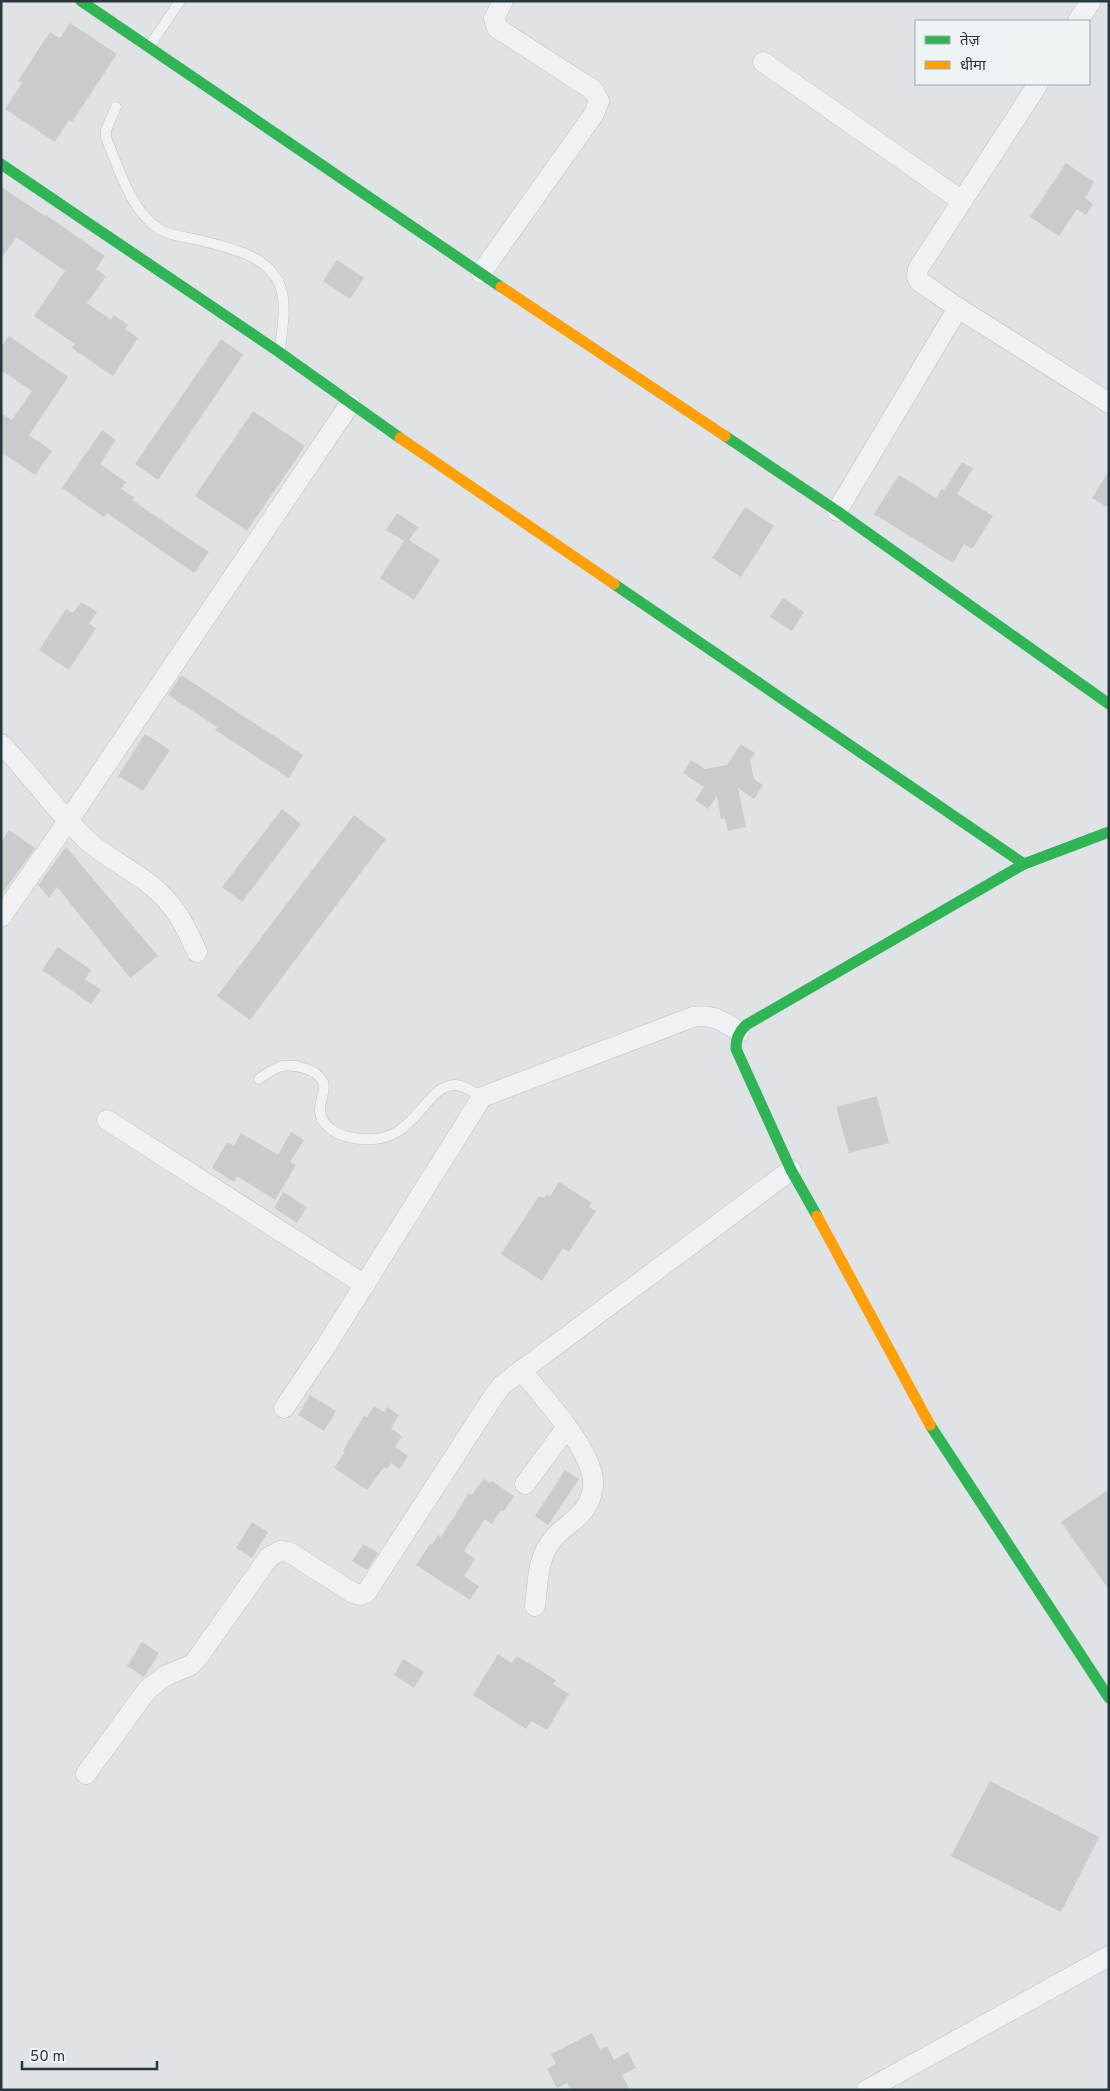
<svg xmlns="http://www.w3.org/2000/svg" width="1110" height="2091" font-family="Overpass,'Noto Sans Devanagari',sans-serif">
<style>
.building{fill:#c9cccd}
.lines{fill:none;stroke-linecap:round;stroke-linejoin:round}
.lane-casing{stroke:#bec1c3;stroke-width:11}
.street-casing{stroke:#bec1c3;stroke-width:21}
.lane{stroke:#f0f1f2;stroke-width:10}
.street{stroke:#f0f1f2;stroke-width:20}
.fast{stroke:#30b455;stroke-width:11}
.slow{stroke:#ff9f0a;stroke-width:11}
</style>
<rect width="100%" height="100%" fill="#e0e3e5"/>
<!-- building -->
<g class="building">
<polygon points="70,23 117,54 72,122 69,120 55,142 5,109 22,83 18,81 50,32 60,38"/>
<polygon points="1066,163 1094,182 1085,198 1093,204 1086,215 1077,209 1059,236 1030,217"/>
<polygon points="1,187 45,216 46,215 105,256 96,269 106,276 87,303 111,320 114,315 128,325 125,329 138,338 113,376 72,348 75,344 34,316 65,271 16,237 1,259"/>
<polygon points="337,260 364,278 350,299 323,281"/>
<polygon points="9,336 68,377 29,435 52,451 35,475 1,452 1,413 12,420 32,391 1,370 1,347"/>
<polygon points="221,339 243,355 158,480 135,464"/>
<polygon points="253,411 305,446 247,531 195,496"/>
<polygon points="102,430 116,440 100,464 126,482 121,489 134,497 132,500 209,552 194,573 107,513 104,517 62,488"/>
<polygon points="962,462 973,468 957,494 993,516 972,549 964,544 953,563 874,514 899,475 936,498 942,488 944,490"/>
<polygon points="1109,471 1109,508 1092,498"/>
<polygon points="745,507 774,526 741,577 712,558"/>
<polygon points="397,513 418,527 409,540 440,560 414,600 380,578 404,541 386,530"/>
<polygon points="783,598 804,612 792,631 770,617"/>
<polygon points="81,602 97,612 89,624 96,628 69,670 39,650 66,609 73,613"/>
<polygon points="181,675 303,755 289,778 215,730 217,727 168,695"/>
<polygon points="145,734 170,750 143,791 118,776"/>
<polygon points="741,744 755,753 750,761 754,779 763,785 754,799 738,788 746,827 728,831 725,818 721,819 717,796 708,809 695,800 704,787 683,773 691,760 705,769 727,765"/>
<polygon points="282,809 301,824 242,902 222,887"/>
<polygon points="354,815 386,839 250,1020 217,996"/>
<polygon points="9,830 35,848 1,895 1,842"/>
<polygon points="66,847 158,956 130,978 57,887 49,898 38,885"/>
<polygon points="58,947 91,970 85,979 101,990 91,1004 42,970"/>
<polygon points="877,1096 889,1143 849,1153 836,1107"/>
<polygon points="291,1132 304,1140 290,1162 296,1165 275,1200 237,1176 234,1182 212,1168 227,1142 234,1146 241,1133 278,1155"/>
<polygon points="559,1182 592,1203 589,1207 596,1211 569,1252 563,1248 542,1281 501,1254 539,1196 544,1198 547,1194 550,1196"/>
<polygon points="283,1192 307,1207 297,1223 274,1208"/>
<polygon points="310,1395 336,1411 324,1431 298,1415"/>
<polygon points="374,1406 384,1412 387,1407 399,1415 391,1429 402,1436 395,1447 408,1456 400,1469 391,1463 387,1469 384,1467 367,1490 334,1468 345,1452 343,1451 346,1445 364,1416 367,1417"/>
<polygon points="565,1470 579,1479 548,1525 535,1516"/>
<polygon points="483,1479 490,1483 492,1481 514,1496 504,1511 501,1510 492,1524 485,1519 464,1551 475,1559 464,1576 479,1586 470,1600 416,1565 430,1544 432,1545 438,1535 441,1537 469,1493 472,1495"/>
<polygon points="1109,1489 1109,1590 1061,1522"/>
<polygon points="252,1522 268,1532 252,1558 236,1548"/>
<polygon points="363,1544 378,1553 367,1570 352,1561"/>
<polygon points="142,1642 159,1653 144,1677 127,1666"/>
<polygon points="498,1654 512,1663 517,1656 556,1680 553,1684 569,1694 547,1730 531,1721 526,1729 473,1695"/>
<polygon points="403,1659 424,1672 414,1688 394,1675"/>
<polygon points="990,1781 1099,1837 1061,1912 951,1856"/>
<polygon points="592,2033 600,2049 607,2046 614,2060 628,2052 636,2068 622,2075 630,2090 571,2090 567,2083 557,2088 547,2069 556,2064 551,2054"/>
</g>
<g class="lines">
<!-- lane casing -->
<g class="lane-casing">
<g id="lane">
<polyline points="150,45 180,1"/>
<path d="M116,107L106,130V138C119,168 130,210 159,229C170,236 186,237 199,240C229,248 273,255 282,292C286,310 282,330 280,349"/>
<path d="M259,1079C266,1074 274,1068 282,1066C295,1064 317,1069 323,1082C326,1090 320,1100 320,1109C319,1126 339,1136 354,1138C417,1149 421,1087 454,1085C463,1084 474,1093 482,1097"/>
</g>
</g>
<!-- street casing -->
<g class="street-casing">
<g id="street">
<polyline points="1078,21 1091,1"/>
<polyline points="763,62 962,201"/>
<polyline points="1038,84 918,269 917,277 919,281 958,308 1109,403"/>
<polyline points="481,273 594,114 599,101 593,90 497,28 494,19 503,1"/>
<polyline points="837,511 958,308"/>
<path d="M1,744C32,775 56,812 88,841C108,859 133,870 153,887C175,905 186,927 197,952"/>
<polyline points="1,917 68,821 350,404"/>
<polyline points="107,1120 365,1285"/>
<path d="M521,1370C542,1396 591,1448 593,1481C594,1491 589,1505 582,1512C574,1522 562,1528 554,1538C537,1556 538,1583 535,1606"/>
<path d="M284,1408L326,1346L482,1097L693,1017C712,1014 724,1021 739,1032"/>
<polyline points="525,1484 567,1427"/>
<polyline points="86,1774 147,1690 165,1676 191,1665 196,1660 269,1557 280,1551 289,1552 353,1593 361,1595 366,1593 493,1397 502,1385 791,1170"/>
<polyline points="867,2090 1109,1956"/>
</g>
</g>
<!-- lane -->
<use href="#lane" class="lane"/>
<!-- street -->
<use href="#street" class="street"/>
<!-- fast -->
<g class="fast">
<polyline points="81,1 501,287"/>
<polyline points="1,164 279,352 400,438"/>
<polyline points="725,436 837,511 1109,704"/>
<polyline points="614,584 1024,864"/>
<path d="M817,1216L791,1170L736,1049C736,1038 739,1032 746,1025L1024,864L1109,832"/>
<polyline points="930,1425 1109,1698"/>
</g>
<!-- slow -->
<g class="slow">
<polyline points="501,287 725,436"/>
<polyline points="400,438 614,584"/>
<polyline points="817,1216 930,1425"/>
</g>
</g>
<!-- border -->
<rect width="1110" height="2091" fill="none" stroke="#28363e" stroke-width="5"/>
<!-- legend -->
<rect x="915" y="20" width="175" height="65" fill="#eef3f5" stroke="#9fa7ac"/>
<rect x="925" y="36" width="25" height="8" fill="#30b455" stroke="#9fa7ac"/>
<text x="960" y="45" font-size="15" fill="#28363e">तेज़</text>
<rect x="925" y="61" width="25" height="8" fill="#ff9f0a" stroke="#9fa7ac"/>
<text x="960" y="70" font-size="15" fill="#28363e">धीमा</text>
<!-- scale -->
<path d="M22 2061v8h135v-8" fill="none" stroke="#28363e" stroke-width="2.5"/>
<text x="30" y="2061" font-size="15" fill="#28363e" stroke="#eef3f5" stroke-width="4" paint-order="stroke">50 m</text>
</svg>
